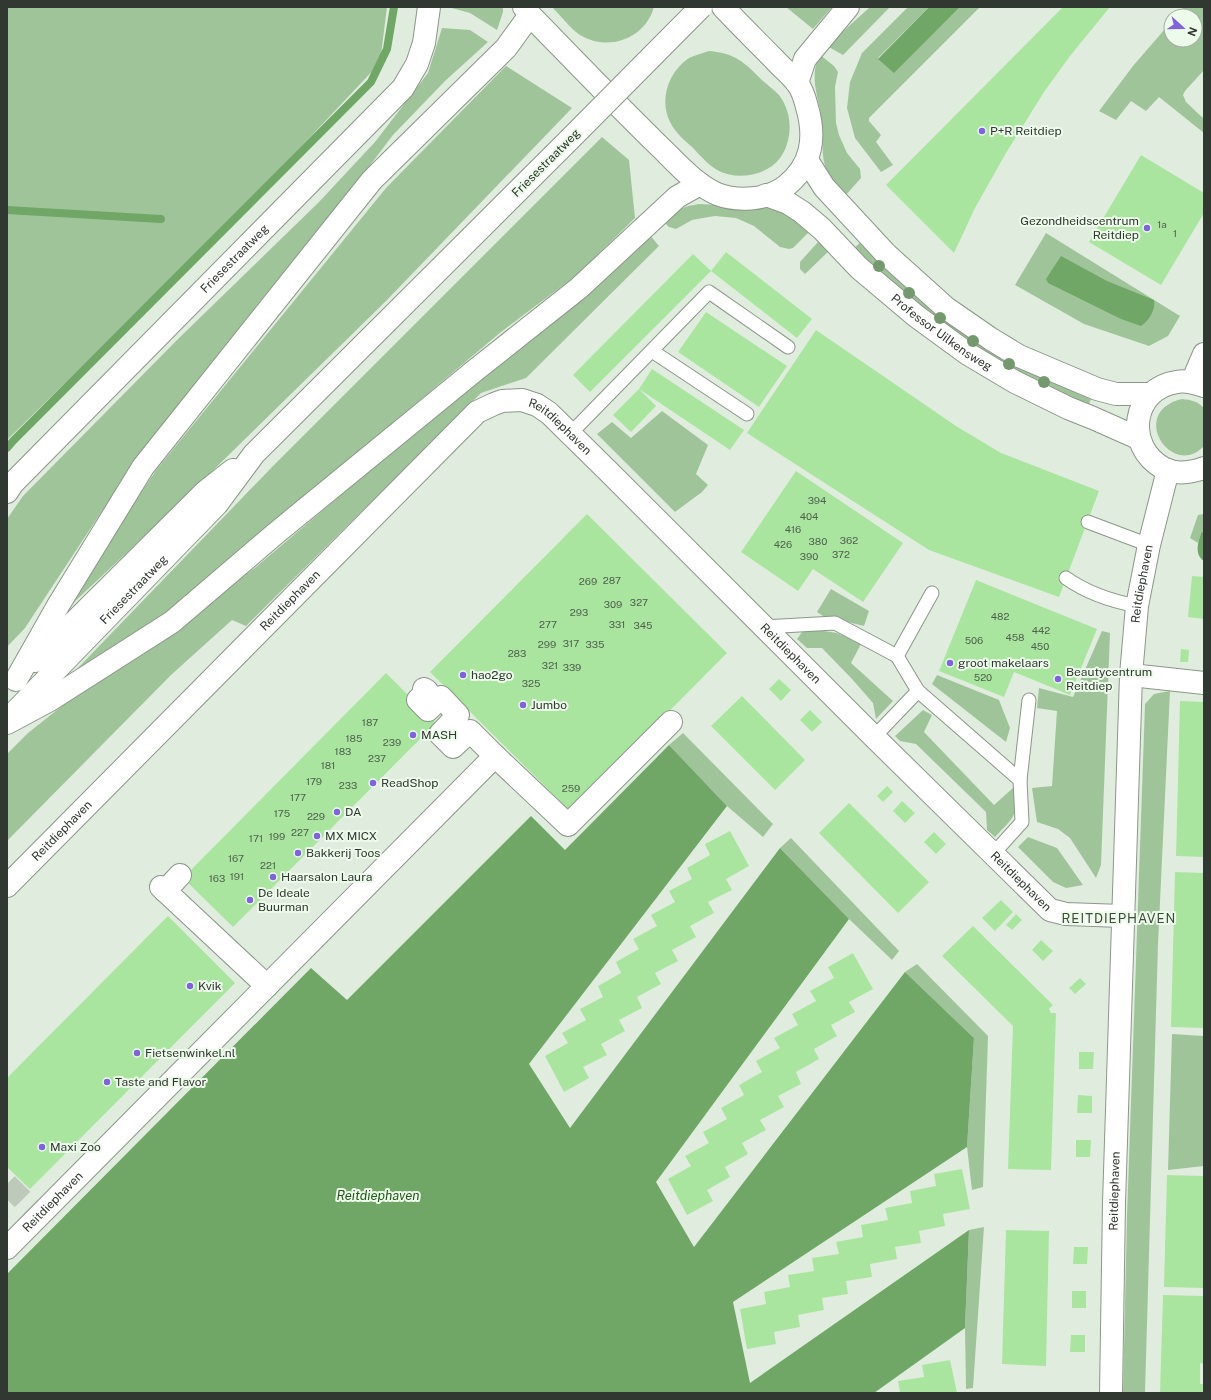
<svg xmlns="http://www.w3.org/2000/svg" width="1211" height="1400" font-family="'Public Sans',sans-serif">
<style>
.green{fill:#a0c49a}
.water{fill:#70a767}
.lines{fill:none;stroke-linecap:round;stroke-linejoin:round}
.stream{stroke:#70a767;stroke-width:8}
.building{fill:#aae5a0}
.street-tunnel{stroke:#bdc9bb;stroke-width:22;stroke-dasharray:22 11;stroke-linecap:butt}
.lane-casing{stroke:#8b9789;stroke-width:15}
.street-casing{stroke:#8b9789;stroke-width:24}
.secondary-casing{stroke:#8b9789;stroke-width:24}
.primary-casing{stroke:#8b9789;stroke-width:24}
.lane{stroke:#fff;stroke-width:13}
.street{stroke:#fff;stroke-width:22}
.secondary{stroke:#fff;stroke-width:22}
.primary{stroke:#fff;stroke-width:22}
.primary-bridge-casing{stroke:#8b9789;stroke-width:24;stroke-linecap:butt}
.primary-bridge{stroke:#fff;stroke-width:22}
.tree{fill:#75996f}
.poi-dot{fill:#8062dd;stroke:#edfbeb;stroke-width:1.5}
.labels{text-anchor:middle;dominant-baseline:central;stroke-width:4;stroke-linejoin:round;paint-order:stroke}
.number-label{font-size:10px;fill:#4f624d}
.poi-label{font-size:12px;fill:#313731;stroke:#edfbeb;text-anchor:start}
.street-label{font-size:12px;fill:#313731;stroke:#edfbeb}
.neighbourhood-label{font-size:13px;letter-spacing:1px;fill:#3f4a3d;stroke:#edfbeb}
.water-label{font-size:13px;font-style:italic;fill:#215818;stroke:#edfbeb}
</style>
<rect width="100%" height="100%" fill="#e0edde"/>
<!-- green -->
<g class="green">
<polygon points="7,7 387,7 380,63 234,218 7,440"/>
<polygon points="448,7 503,7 503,12 497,30 470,13"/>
<path d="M552,7H654C645,39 608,52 580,35C570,28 561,16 552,7Z"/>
<polygon points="786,7 832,7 813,29"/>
<polygon points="870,7 890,7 843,55 827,46"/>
<polygon points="908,7 929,7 878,58 894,72 960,7 980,7 869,118 869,121 881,135 876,142 893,165 881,172 855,138 847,108 850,82 862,53"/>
<polygon points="1184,7 1204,7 1204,70 1185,91 1183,95 1186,102 1204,119 1204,133 1159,97 1146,111 1131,101 1116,120 1099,111 1133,66 1171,22 1171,40 1195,40 1195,16 1176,16"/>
<polygon points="442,28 470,30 488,42 445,81 393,135 333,214 158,432 100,514 25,628 7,647 7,519 23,496 178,339 319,202 375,142 428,73"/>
<path d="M709,51C736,53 745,63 763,81C768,85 774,90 779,95C793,113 793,140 780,158C767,176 736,181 717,170C707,164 700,155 692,147C684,140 675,132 670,122C659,100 668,72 689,58C695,55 703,53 709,51Z"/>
<path d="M819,54L834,66L838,72L835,87L836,123L839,135L847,153L860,169L861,178L845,196C838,187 830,179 826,169C821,154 823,141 822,126C821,99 808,83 819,54Z"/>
<polygon points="506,66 572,108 386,301 189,494 70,606 98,555 157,469 386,188"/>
<polygon points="602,137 629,160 635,218 579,273 501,332 165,614 76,670 273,466"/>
<path d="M699,204L763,207L782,211L810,231L793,248L789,249L780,247L754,226L736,218L715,216L703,218L692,220L676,229L669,227L663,221C674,211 684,206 699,204Z"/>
<polygon points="1046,233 1180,316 1168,336 1149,346 1084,324 1015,285"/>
<polygon points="649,234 659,246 526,378 481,393 246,626 232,620 171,675 7,841 7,754 28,733 62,706 256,567"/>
<polygon points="820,241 830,250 805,274 800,269 800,262 818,242"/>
<polygon points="861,242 1092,396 1088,407 970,347 927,315 854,248"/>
<path d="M1182,399C1191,400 1197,401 1204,408V446C1172,480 1127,412 1182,399Z"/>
<polygon points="662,411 708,445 696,474 708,485 702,492 675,512 597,434 612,422 631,438"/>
<polygon points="1204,514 1204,531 1201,533 1198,543 1190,538 1198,515"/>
<polygon points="831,589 869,611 864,626 823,616 817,612"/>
<polygon points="805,628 837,633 861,644 851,663 893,701 876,719 873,703 852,679 822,648 807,648 797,639"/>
<polygon points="1102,631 1110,633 1101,865 1096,878 1070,838 1058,829 1037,822 1032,788 1052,786 1057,711 1037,708 1039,688 1073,697"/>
<polygon points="937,675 999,700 1010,728 1006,742 932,684"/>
<polygon points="1170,691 1158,944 1145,1393 1123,1393 1127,1216 1145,704 1154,694"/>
<path d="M923,710L932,715L924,732L994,805L1014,787C1019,816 1014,817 995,837L987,830L986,812L916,744L900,741L895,736Z"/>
<polygon points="683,733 773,824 763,837 727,806 669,745"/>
<polygon points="1028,837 1057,848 1083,885 1066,888 1053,882 1018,847"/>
<polygon points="791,838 899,951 892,960 849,919 780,848"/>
<polygon points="917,964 988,1036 983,1187 972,1190 967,1147 974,1038 905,972"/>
<polygon points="1172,1034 1204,1036 1204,1166 1168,1170"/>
<polygon points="984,1227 973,1388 966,1389 965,1328 969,1230"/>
</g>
<!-- water -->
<g class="water">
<polygon points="929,7 960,7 894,73 878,59"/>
<path d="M1061,256L1107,281L1154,300C1156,309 1149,321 1141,326L1121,319L1048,283L1046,279Z"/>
<path d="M1204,531V561C1194,554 1198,543 1201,533Z"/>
<polygon points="669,745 727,806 529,1064 570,1128 780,848 849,919 656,1182 694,1247 905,972 974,1038 967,1147 733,1302 750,1383 969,1230 965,1328 874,1393 7,1393 7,1274 311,968 347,1000 531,816 565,850"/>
</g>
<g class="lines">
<!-- stream -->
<g class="stream">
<polyline points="7,210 161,219"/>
<polyline points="7,448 13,441 371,82 387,49 394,7"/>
</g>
</g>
<!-- building -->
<g class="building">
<polygon points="1063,7 1110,7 1070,56 1044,92 1006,153 975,208 954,253 886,185"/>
<polygon points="1141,155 1204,193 1204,213 1161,285 1089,242"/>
<polygon points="726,252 812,319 797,338 711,271"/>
<polygon points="693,254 711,271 590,392 573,375"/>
<polygon points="706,312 787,366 759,407 678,352"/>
<polygon points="816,330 956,426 1001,453 1099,491 1059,597 929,550 747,433"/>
<polygon points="652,369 744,430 730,450 639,389"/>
<polygon points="639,389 656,406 631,432 613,415"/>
<polygon points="796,471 903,543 863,602 813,569 798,591 741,552"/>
<polygon points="587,514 727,653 570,811 430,672"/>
<polygon points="1192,576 1204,577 1204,619 1188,617"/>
<polygon points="976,580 1097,629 1070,695 1014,672 1004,697 939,671"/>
<polygon points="1181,649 1189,650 1188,662 1180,662"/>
<polygon points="386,673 436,723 233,927 183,878"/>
<polygon points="779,679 791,690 781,701 769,689"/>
<polygon points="742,696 805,760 775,790 711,726"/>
<polygon points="1180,701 1204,702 1204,857 1176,856"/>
<polygon points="810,710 822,722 812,732 800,720"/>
<polygon points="887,786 893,792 883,802 877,796"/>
<polygon points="902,801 915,813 905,823 893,811"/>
<polygon points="849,803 929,882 898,913 819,833"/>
<polygon points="730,831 749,866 726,879 732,890 708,902 714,913 690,926 696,937 672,950 678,961 655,973 661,984 637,997 642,1008 619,1020 625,1031 601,1044 607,1055 583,1067 589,1078 564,1092 545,1056 568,1043 562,1033 586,1020 580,1009 603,997 598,986 621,973 616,962 639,949 633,939 657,926 651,915 675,902 669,891 692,879 687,868 710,855 705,844"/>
<polygon points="934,832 946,844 936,854 924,842"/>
<polygon points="1175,872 1204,873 1204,1028 1171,1027"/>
<polygon points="1001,900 1013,912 995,931 982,918"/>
<polygon points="1016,914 1022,920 1012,930 1006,925"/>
<polygon points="168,916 235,983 30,1189 7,1167 7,1078"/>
<polygon points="973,926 1053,1005 1049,1009 1051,1013 1056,1013 1051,1170 1008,1169 1013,1026 942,956"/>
<polygon points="1041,940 1053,951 1043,961 1032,950"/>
<polygon points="853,953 873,989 849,1002 855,1012 831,1025 837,1036 814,1049 819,1059 796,1072 801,1084 778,1096 784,1107 760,1120 766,1130 742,1143 748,1154 725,1167 730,1177 707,1190 713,1201 687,1215 668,1179 691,1166 685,1156 709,1143 703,1132 727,1119 721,1108 744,1095 739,1085 762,1072 756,1061 780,1048 774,1038 798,1025 792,1014 816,1001 810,991 834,978 828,967"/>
<polygon points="1080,978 1086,984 1075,994 1069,988"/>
<polygon points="1079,1052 1094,1052 1093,1069 1079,1069"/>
<polygon points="1078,1095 1092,1096 1092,1113 1077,1113"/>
<polygon points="1076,1140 1091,1140 1090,1157 1076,1157"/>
<polygon points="962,1169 970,1209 943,1214 945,1226 919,1231 921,1243 895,1247 897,1259 870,1264 872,1277 846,1281 848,1294 822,1298 824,1310 798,1315 800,1327 774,1332 776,1344 747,1349 740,1309 766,1304 764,1292 790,1287 788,1275 814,1271 812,1258 839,1254 836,1242 863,1237 861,1225 888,1220 885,1208 912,1203 910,1191 936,1186 934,1174"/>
<polygon points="1167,1175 1204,1176 1203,1264 1204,1264 1204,1288 1164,1287"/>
<polygon points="1006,1230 1049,1231 1046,1366 1002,1364"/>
<polygon points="1074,1247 1088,1247 1087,1264 1073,1264"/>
<rect x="1072" y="1291" width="14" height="17"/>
<polygon points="1163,1295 1204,1296 1204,1364 1200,1363 1200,1384 1204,1384 1204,1393 1160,1393"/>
<polygon points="1071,1335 1085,1335 1085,1352 1070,1352"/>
<polygon points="950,1360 957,1393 900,1393 898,1381 924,1377 922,1365"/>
</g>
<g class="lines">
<!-- street-tunnel -->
<polyline class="street-tunnel" points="7,1184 39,1216"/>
<!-- lane casing -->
<g class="lane-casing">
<g id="lane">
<polyline points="652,351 747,414"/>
<polyline points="570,434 709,292 788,347"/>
<polyline points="1088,522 1149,545"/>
<path d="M1066,578C1087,593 1111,601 1137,606"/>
<polyline points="763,627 835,623 897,656 918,691 1020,780 1022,822 993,854"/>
<polyline points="897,656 932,593"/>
<polyline points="874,737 918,691"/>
<polyline points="1020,780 1029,700"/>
</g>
</g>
<!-- street casing -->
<g class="street-casing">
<g id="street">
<polyline points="1192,382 1204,354"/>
<path id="s1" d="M7,492L13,483L403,88L417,64L424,43L429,7"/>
<polyline points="1131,675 1204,683"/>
<polyline points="495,756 568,825 671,722"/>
<path id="s2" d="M7,886L477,412L494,404L502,401L522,400L537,405L549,413L608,471L874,737L1050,910L1066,914L1122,916"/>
<polyline points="161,887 267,986"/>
<polyline points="165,891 180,875"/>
<path id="s3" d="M7,1248L495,756L470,731L453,747L440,734L458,715L441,697L428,710L418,700L427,691L424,689"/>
<path id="s4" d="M1111,1393L1114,1203L1131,675L1137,606L1149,545L1168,470"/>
</g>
</g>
<!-- secondary casing -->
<g class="secondary-casing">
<g id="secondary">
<path d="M524,7L530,15C572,58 614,102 657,144C675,161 694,184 717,194C738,202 768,200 786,186C812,165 816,138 807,107C805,99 802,89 797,83C790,74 781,67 774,59C757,42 740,25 723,7"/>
<polyline points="807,160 824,187 886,254 946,308 991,339 1019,356 1097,389 1116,394 1151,394"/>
<path id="s5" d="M766,195L788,203L802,212L822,229L859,268L916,316L968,354L1015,382L1068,408L1093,418L1138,438"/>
<path d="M1204,386C1195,383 1186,380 1177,382C1132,388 1124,446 1163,468C1176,475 1190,473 1204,468"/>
</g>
</g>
<!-- primary casing -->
<g class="primary-casing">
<g id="primary">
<polyline points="797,83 805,59 848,7"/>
<polyline points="35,661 205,492 233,470"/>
<polyline points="16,680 59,604 143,467 372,180 506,48 530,15"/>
<path id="s6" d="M14,713L217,504L254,454L569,140"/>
<polyline points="7,723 50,700 172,622 275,534 473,372 579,288 677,197 700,184"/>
</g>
</g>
<!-- lane -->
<use href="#lane" class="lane"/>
<!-- street -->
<use href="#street" class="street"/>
<!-- secondary -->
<use href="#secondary" class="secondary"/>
<!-- primary -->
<use href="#primary" class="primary"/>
<!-- primary-bridge casing -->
<g class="primary-bridge-casing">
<polyline id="primary-bridge" points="569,140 701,7"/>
</g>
<!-- primary-bridge -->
<use href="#primary-bridge" class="primary-bridge"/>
</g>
<!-- trees -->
<g class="tree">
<circle cx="879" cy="266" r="6"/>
<circle cx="909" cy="293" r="6"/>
<circle cx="940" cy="318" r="6"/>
<circle cx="973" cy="341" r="6"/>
<circle cx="1009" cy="364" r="6"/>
<circle cx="1044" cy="382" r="6"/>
</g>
<!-- markers -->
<g class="poi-dot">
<circle cx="982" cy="131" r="4"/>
<circle cx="1147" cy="228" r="4"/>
<circle cx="950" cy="663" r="4"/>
<circle cx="463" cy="675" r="4"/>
<circle cx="1058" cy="679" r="4"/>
<circle cx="523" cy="705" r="4"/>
<circle cx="413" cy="735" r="4"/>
<circle cx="373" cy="783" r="4"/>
<circle cx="337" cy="812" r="4"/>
<circle cx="317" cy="836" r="4"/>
<circle cx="298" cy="853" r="4"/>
<circle cx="273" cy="877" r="4"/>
<circle cx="250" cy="900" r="4"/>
<circle cx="190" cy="986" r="4"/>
<circle cx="137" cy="1053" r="4"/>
<circle cx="107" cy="1082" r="4"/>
<circle cx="42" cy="1147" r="4"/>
</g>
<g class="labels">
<!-- number labels -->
<g class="number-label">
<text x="1162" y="224">1a</text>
<text x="1175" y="233">1</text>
<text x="817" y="500">394</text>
<text x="809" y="516">404</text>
<text x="793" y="529">416</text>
<text x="849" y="540">362</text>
<text x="818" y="541">380</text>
<text x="783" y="544">426</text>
<text x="841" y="554">372</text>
<text x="809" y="556">390</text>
<text x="612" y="580">287</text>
<text x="588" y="581">269</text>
<text x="639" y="602">327</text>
<text x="613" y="604">309</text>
<text x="579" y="612">293</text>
<text x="1000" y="616">482</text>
<text x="548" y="624">277</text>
<text x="617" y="624">331</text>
<text x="643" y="625">345</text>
<text x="1041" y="630">442</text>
<text x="1015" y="637">458</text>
<text x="974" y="640">506</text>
<text x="571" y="643">317</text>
<text x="547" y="644">299</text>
<text x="595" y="644">335</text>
<text x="1040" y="646">450</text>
<text x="517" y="653">283</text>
<text x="550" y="665">321</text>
<text x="572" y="667">339</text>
<text x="983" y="677">520</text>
<text x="531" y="683">325</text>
<text x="370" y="722">187</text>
<text x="354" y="738">185</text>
<text x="392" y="742">239</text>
<text x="343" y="751">183</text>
<text x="377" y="758">237</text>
<text x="328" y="765">181</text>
<text x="314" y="781">179</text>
<text x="348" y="785">233</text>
<text x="571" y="788">259</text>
<text x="298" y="797">177</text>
<text x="282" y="813">175</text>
<text x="316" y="816">229</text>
<text x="300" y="832">227</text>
<text x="277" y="836">199</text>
<text x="256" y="838">171</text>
<text x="236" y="858">167</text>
<text x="268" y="865">221</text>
<text x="237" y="876">191</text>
<text x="217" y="878">163</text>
</g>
<!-- poi labels -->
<g class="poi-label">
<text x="990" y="131">P+R Reitdiep</text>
<text x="1139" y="221" text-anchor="end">Gezondheidscentrum<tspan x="1139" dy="14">Reitdiep</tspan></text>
<text x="958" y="663">groot makelaars</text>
<text x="1066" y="672">Beautycentrum<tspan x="1066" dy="14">Reitdiep</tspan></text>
<text x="471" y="675">hao2go</text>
<text x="531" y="705">Jumbo</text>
<text x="421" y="735">MASH</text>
<text x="381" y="783">ReadShop</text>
<text x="345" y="812">DA</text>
<text x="325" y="836">MX MICX</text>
<text x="306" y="853">Bakkerij Toos</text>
<text x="281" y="877">Haarsalon Laura</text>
<text x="258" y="893">De Ideale<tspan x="258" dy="14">Buurman</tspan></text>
<text x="198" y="986">Kvik</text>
<text x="145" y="1053">Fietsenwinkel.nl</text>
<text x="115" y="1082">Taste and Flavor</text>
<text x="50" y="1147">Maxi Zoo</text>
</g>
<!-- street labels -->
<g class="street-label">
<text transform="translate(546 163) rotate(-45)">Friesestraatweg</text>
<text stroke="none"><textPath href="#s1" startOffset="326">Friesestraatweg</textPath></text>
<text stroke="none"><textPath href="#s5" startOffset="225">Professor Uilkensweg</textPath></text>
<text stroke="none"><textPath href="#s2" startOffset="762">Reitdiephaven</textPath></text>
<text stroke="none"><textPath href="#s4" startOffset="810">Reitdiephaven</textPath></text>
<text stroke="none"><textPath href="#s6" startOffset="172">Friesestraatweg</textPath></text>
<text stroke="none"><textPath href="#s2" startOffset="402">Reitdiephaven</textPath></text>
<text stroke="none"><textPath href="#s2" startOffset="1086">Reitdiephaven</textPath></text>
<text stroke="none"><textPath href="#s2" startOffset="78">Reitdiephaven</textPath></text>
<text stroke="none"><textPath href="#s2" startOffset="1410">Reitdiephaven</textPath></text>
<text stroke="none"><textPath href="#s4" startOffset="202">Reitdiephaven</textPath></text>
<text stroke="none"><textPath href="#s3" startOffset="65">Reitdiephaven</textPath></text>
</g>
<!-- neighbourhood labels -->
<g class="neighbourhood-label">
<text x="1119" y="918">REITDIEPHAVEN</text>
</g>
<!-- water labels -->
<g class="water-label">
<text x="378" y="1195">Reitdiephaven</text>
</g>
</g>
<!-- border -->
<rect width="1211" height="1400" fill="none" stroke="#313731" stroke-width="16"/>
<!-- north arrow -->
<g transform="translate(1183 28) rotate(111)"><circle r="19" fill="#edfbeb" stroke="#a2ada1"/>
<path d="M0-3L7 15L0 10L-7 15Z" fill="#8062dd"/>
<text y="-6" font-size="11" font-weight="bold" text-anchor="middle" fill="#313731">N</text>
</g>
</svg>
